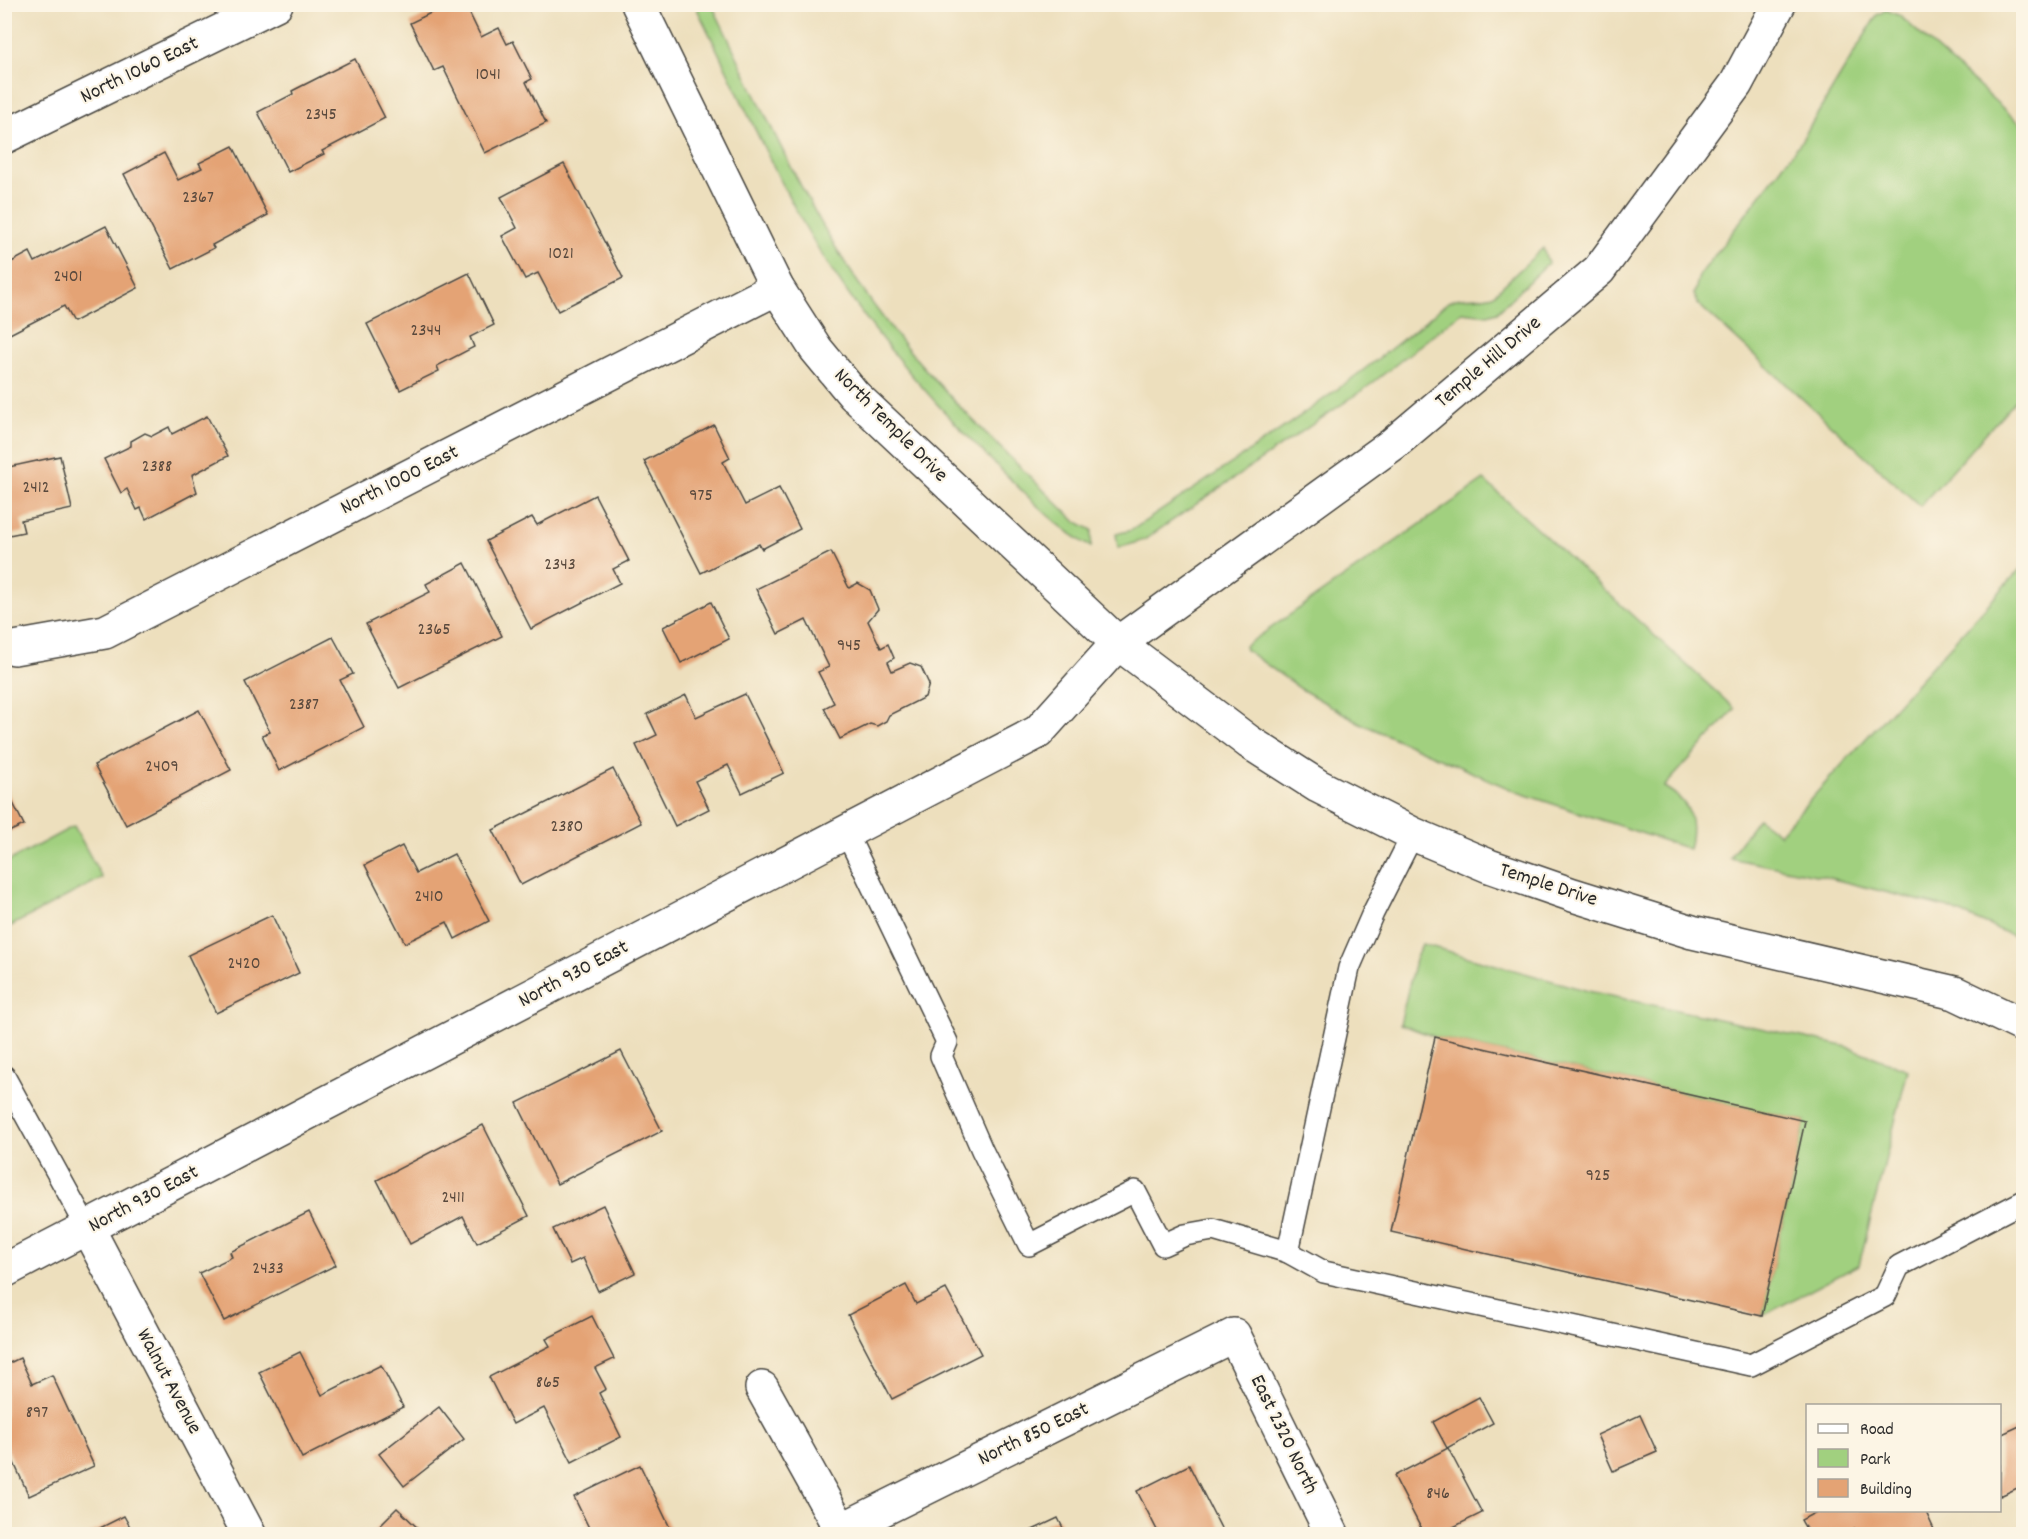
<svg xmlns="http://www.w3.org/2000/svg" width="2028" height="1539" font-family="Dekko,sans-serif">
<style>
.green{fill:#a1d07f;stroke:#667e55;stroke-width:1.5}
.building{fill:#e4a374}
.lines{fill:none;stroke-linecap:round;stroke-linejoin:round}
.service-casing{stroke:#484641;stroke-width:24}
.minor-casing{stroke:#484641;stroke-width:36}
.tertiary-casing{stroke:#484641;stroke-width:36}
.service{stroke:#fff;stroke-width:21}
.minor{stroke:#fff;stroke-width:33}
.tertiary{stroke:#fff;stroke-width:33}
.labels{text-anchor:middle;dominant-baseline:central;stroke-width:4.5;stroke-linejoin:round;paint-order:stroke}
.number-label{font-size:18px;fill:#59493d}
.street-label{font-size:21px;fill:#2b2b2b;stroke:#fcf5e5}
</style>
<rect width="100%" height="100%" fill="#fcf5e5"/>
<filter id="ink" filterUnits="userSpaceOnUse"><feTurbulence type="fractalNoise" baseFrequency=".0167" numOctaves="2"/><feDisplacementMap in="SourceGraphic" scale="12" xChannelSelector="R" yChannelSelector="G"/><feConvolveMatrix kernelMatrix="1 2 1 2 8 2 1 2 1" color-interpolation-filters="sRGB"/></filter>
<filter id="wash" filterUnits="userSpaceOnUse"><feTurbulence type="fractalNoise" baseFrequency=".008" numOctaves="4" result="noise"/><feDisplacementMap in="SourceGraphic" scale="24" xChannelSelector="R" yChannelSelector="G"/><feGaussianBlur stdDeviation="1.35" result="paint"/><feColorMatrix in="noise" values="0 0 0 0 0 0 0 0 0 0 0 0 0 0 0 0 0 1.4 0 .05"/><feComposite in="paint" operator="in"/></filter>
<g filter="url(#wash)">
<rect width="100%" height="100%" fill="#eddfbd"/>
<!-- green -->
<g class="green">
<path d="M705,4L712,5C765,112 813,227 887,323C942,395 1011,457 1075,521L1092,530L1091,547C1053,525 1023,491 992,461C917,387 848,306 797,212C761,146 731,76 697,9Z"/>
<polygon points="1886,10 1900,16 2023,126 2023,392 1920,506 1698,304 1694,294 1699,276 1800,143 1877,15"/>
<path d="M1543,248L1548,263L1497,312L1488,315L1462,312L1370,385L1144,540L1118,548L1116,534L1132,530C1240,458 1349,387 1448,302C1463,294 1477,300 1493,295Z"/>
<path d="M1484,480L1735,709L1664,787C1691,802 1696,821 1689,849L1517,792L1362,724L1301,689L1246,650L1245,646Z"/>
<polygon points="2023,566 2023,940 1949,908 1821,876 1729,858 1758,818 1779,834"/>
<polygon points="74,826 102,878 5,929 5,863"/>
<polygon points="1422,944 1588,991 1848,1047 1908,1070 1859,1265 1762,1316 1805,1121 1435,1037 1400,1024 1415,960"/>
</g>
<g id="blocks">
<!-- building -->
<g class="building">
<polygon points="449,4 465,4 481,37 499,28 507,44 513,41 532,79 526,82 546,123 485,153 443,67 434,71 410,23"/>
<polygon points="355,59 385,118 322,151 324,154 288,172 258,112 293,94 292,91"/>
<polygon points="233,146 268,215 212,245 214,248 173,269 124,174 164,153 178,180 202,168 199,163"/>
<polygon points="564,164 623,278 558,311 538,273 525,279 502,236 517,228 501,197"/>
<polygon points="106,226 138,288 73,322 64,306 4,337 4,266 30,252 35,262"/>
<polygon points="469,273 494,325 470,337 474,347 437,366 439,371 400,390 367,324"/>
<polygon points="207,416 228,456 192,475 197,492 146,519 141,508 137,510 127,489 121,493 104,459 131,446 131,441 145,433 152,436 169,427 172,434"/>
<polygon points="714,425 730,458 723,462 745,505 779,488 800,529 762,549 759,544 701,573 644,461"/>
<polygon points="60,456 72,509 21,520 24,532 4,536 4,468"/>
<polygon points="595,495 629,561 613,569 620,583 531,629 486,541 532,517 537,525"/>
<polygon points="831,552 849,588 858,583 870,590 878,609 868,621 881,648 888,644 894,658 888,662 892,671 910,663 921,667 929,684 925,697 889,715 886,721 877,726 870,724 840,739 824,708 834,703 818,672 829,667 806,620 778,634 756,589"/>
<polygon points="465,563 502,636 399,688 366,624 430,592 426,584"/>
<polygon points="711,602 729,639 681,663 663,627"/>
<polygon points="333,637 353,674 340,680 364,727 279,771 262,735 270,732 245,682"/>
<polygon points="745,694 784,773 742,793 728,765 695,781 709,809 675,826 636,745 657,735 647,714 686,695 696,717"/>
<polygon points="199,710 231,770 126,825 94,765"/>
<polygon points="613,769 641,823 521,885 493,830"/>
<polygon points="4,785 24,825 4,834"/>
<polygon points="402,846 416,873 454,854 489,921 455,939 447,922 405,943 365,865"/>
<polygon points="272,915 299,973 216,1013 188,955"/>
<polygon points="1435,1037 1805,1121 1762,1316 1391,1232"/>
<polygon points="621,1051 662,1131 557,1184 517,1103"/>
<polygon points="483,1125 529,1216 477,1243 463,1216 410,1244 377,1180"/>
<polygon points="603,1205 635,1273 598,1291 583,1258 570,1264 553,1229"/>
<polygon points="309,1212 336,1265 224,1321 199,1273 232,1257 230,1252"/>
<polygon points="906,1285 916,1304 946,1289 981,1354 892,1399 848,1315"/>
<polygon points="592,1316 614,1359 595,1368 606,1389 599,1393 621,1437 572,1462 544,1408 513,1424 489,1377 550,1346 546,1339"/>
<polygon points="300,1352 322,1395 381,1365 403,1407 302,1458 259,1372"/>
<polygon points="20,1358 32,1384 52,1375 94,1466 29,1496 5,1443 5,1365"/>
<polygon points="1479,1397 1493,1423 1447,1448 1433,1422"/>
<polygon points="439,1407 464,1439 404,1486 379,1454"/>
<polygon points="1640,1415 1657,1452 1613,1471 1597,1435"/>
<polygon points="2024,1424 2024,1485 2000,1496 2000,1435"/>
<polygon points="1448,1448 1482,1513 1439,1534 1424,1534 1394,1476"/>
<polygon points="640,1465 673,1534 592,1534 574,1497"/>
<polygon points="1189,1465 1224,1534 1159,1534 1137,1491"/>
<polygon points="397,1508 424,1534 371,1534"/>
<polygon points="1820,1510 1925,1510 1936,1534 1858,1534 1855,1529 1844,1534 1809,1534 1801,1520"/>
<polygon points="124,1516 134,1534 88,1534"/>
<polygon points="1058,1518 1066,1534 1024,1534"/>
</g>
</g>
</g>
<g filter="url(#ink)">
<use href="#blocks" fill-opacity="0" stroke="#484641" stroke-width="1.5"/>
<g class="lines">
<!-- service casing -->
<g class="service-casing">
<g id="service">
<polyline points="846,832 947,1042 941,1056 982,1150 1029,1245 1135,1191 1163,1245 1185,1235 1213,1230 1288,1252 1324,1272 1751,1365 1885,1296 1899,1266 2024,1201"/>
<polyline points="4,1076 88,1229"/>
<polyline points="1288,1252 1349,968 1373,913 1413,834"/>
</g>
</g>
<!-- minor casing -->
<g class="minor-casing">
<g id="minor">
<polyline points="4,137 276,4"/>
<polyline points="14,648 105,632 777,288"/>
<polyline points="88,1229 249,1534"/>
<polyline points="4,1271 1038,732 1118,643"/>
<polyline points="762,1388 841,1530"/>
<polyline points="833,1534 1234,1335 1332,1534"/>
</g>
</g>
<!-- tertiary casing -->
<g class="tertiary-casing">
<g id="tertiary">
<polyline points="638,4 777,288 816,349 854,395 1118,643 1249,742 1318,786 1413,834 1489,866 1573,895 1692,932 1955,993 2024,1026"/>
<polyline points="1118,643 1393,444 1599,270 1736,84 1779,4"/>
</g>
</g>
<!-- service -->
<use href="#service" class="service"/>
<!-- minor -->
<use href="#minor" class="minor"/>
<!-- tertiary -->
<use href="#tertiary" class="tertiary"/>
</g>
</g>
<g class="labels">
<!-- number labels -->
<g class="number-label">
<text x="488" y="75">1041</text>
<text x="321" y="115">2345</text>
<text x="198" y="198">2367</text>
<text x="561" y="254">1021</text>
<text x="68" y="277">2401</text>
<text x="426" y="331">2344</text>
<text x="157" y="467">2388</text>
<text x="36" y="488">2412</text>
<text x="701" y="496">975</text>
<text x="560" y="565">2343</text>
<text x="434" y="630">2365</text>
<text x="849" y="646">945</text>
<text x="304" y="705">2387</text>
<text x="162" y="767">2409</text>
<text x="567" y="827">2380</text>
<text x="429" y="897">2410</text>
<text x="244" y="964">2420</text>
<text x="1598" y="1176">925</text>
<text x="453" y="1198">2411</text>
<text x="268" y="1269">2433</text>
<text x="548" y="1383">865</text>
<text x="37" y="1413">897</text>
<text x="1438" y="1494">846</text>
</g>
<!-- street labels -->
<g class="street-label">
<text transform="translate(140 71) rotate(-26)">North 1060 East</text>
<text transform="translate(1489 363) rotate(-40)">Temple Hill Drive</text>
<text transform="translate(890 426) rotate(45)">North Temple Drive</text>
<text transform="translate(400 481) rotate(-27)">North 1000 East</text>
<text transform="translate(1548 886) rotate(18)">Temple Drive</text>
<text transform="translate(574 975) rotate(-28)">North 930 East</text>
<text transform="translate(144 1200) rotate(-28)">North 930 East</text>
<text transform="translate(168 1382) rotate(62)">Walnut Avenue</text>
<text transform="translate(1034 1435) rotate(-26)">North 850 East</text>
<text transform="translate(1283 1435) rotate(64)">East 2320 North</text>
</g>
</g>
<!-- margin -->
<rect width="2028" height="1539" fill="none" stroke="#fcf5e5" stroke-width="24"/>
<!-- legend -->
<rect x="1806" y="1404" width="195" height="108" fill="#fcf5e5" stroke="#a8a49b" stroke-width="1.5"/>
<rect x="1818" y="1424" width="30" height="9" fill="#ffffff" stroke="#a8a49b" stroke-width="1.5"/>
<text x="1860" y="1434" font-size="18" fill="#2b2b2b">Road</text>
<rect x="1818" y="1449" width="30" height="18" fill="#a1d07f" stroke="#a8a49b" stroke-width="1.5"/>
<text x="1860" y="1464" font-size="18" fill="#2b2b2b">Park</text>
<rect x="1818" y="1479" width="30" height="18" fill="#e4a374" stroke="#a8a49b" stroke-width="1.5"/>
<text x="1860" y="1494" font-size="18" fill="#2b2b2b">Building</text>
</svg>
